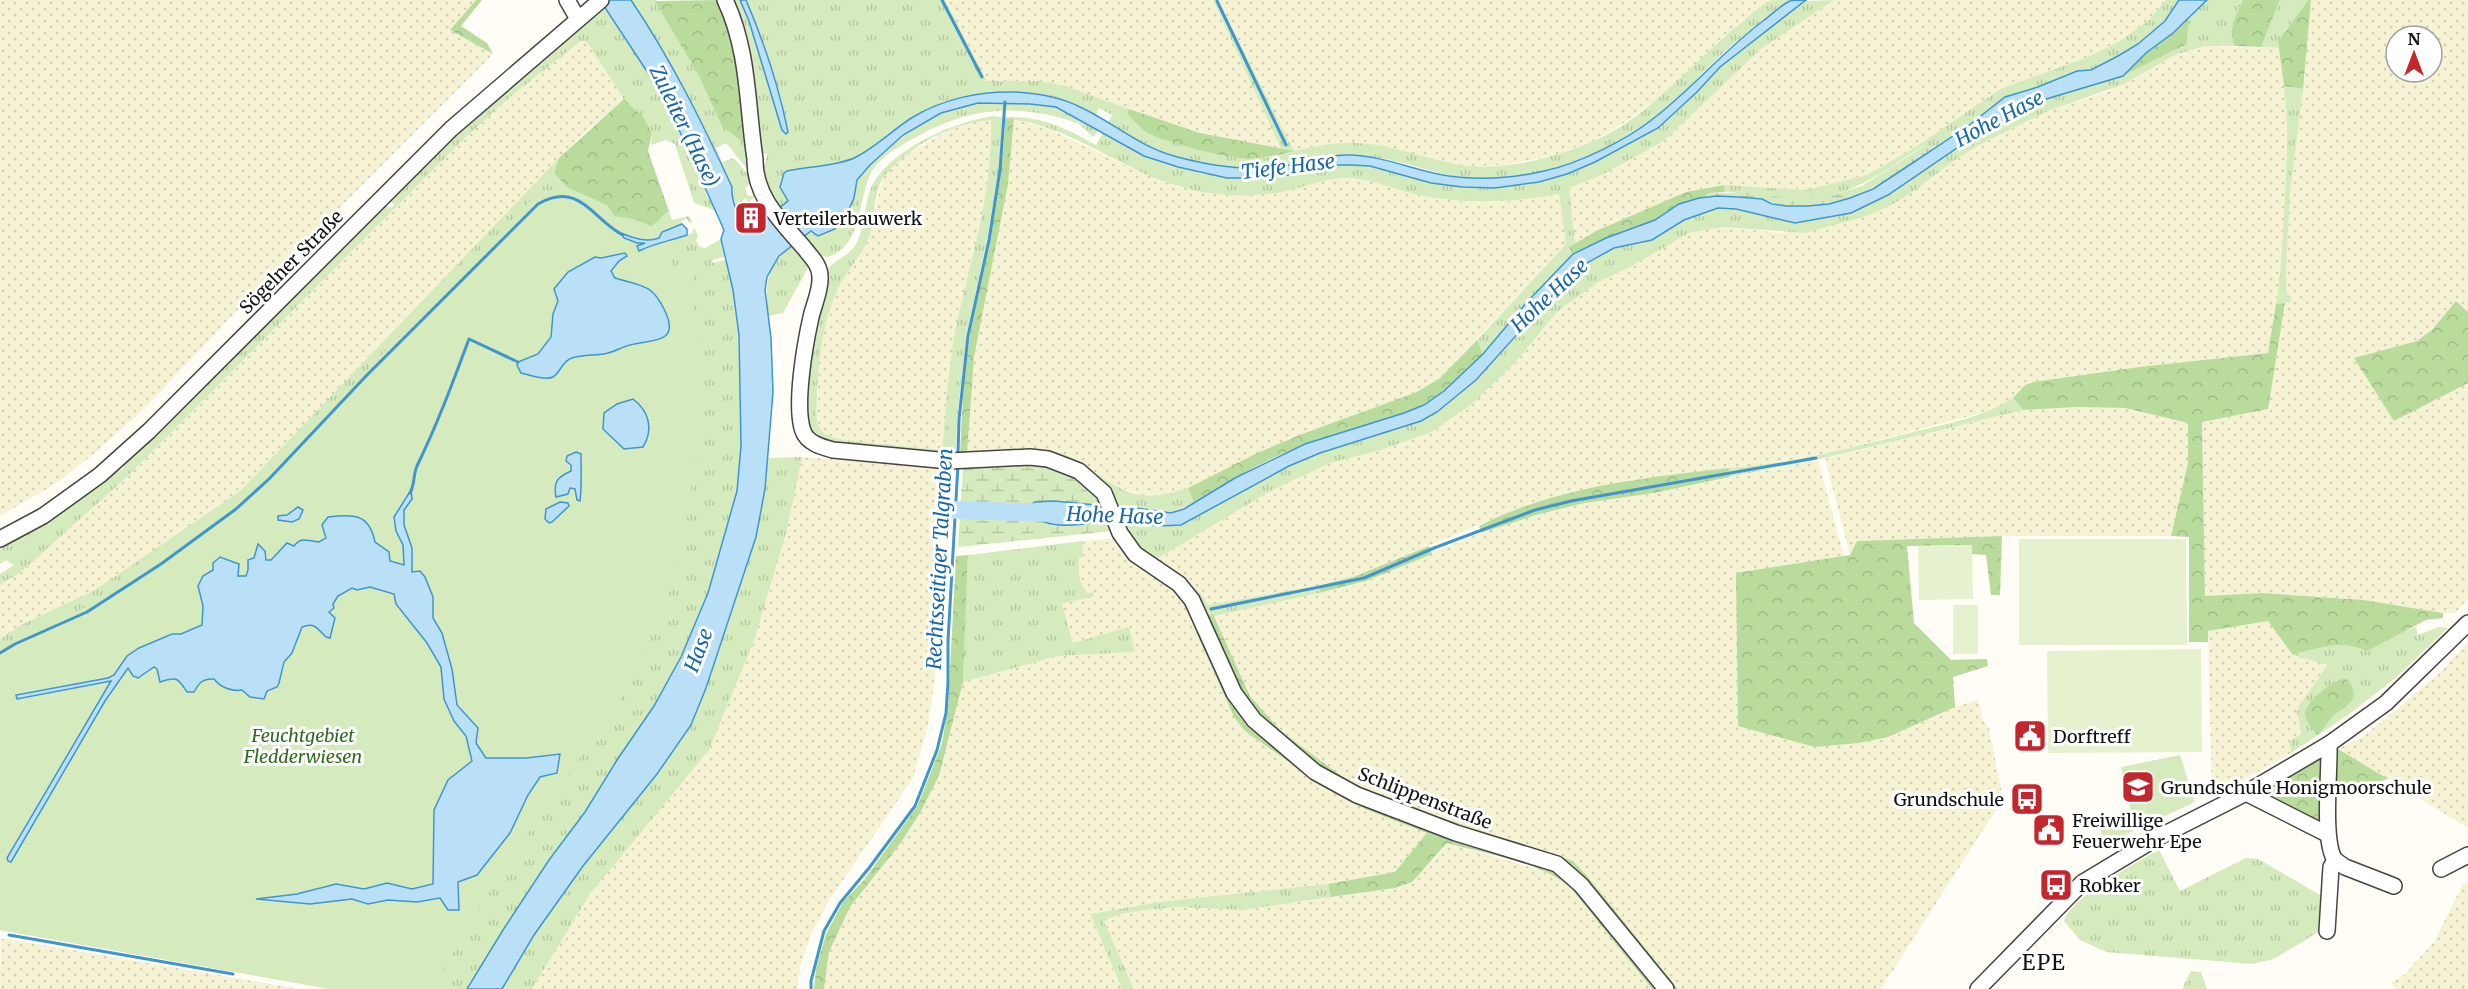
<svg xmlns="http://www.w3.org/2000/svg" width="2468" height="989" font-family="Merriweather,serif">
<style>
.farmland{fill:url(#farmland-dots);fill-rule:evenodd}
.grass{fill:url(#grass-tufts);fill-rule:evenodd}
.forest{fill:url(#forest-crowns)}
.wetland{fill:url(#wetland-marsh)}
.park{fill:#d5ebbd}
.pitch{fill:#e6f2cf}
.water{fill:#b9e0f7;stroke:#3f96cf;stroke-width:1.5}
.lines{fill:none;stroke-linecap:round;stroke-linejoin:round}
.stream{stroke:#3f96cf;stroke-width:3}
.river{stroke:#b9e0f7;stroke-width:18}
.minor-casing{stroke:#444;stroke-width:18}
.minor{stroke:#fff;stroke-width:15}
.labels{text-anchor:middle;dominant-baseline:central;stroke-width:6;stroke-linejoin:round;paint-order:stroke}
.poi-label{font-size:18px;fill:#111;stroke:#fff;text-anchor:start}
.street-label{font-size:18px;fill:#111;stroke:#fff}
.park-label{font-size:18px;font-style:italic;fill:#2f6b1f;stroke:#fff}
.water-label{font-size:20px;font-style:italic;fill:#1768a6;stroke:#fff}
.quarter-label{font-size:21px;letter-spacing:1.5px;fill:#111;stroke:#fff}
</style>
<defs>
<pattern id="farmland-dots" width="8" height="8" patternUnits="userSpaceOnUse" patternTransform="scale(1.5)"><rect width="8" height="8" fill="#f6f3d4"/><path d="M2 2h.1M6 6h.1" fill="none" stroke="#d2cfb5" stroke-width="1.8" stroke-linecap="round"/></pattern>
<pattern id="grass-tufts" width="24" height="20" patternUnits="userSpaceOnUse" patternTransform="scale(1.5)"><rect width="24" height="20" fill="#d5ebbd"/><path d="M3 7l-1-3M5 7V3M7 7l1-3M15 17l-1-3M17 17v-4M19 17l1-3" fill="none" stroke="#b6c8a1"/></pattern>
<pattern id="forest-crowns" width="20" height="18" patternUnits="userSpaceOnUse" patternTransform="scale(1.5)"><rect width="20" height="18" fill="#b9dc9c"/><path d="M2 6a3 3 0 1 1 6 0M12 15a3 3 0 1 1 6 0" fill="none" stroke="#9ebc85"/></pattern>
<pattern id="wetland-marsh" width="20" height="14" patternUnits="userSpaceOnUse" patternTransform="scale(1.5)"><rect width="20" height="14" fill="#d5ebbd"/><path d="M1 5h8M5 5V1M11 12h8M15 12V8" fill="none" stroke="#b6c8a1"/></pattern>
</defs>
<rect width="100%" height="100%" fill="#fffdf5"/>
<!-- farmland -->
<g class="farmland">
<polygon points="0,0 476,0 450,30 493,54 231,317 143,410 96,452 57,483 0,516"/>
<polygon points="945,0 1213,0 1281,149 1200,133 1129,109 1066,86 1040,81 987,81"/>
<polygon points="1218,0 1773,0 1720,40 1663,95 1630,119 1594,141 1552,156 1505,165 1474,166 1440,162 1382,147 1357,143 1325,145 1294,151"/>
<polygon points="1834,0 2166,0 2149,20 2120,41 2088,57 2002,88 1912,149 1867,175 1806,190 1724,185 1686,192 1596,231 1575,243 1568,188 1602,175 1665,140 1761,49"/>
<path d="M2311,0H2468V599L2455,613H2443L2364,600L2262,593L2205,596L2202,422L2268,408L2285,303L2291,302L2287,293L2286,274L2290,193ZM2396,36H2432V72H2396Z"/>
<polygon points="581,41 586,41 624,99 577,140 240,491 95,590 23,624 0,639 0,585 21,572 126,478 461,142 509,98"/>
<polygon points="2205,46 2279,48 2288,113 2288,154 2282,265 2269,353 2139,367 2033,382 2024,385 2013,398 1996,409 1833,452 1757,466 1633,480 1574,491 1532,503 1353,577 1321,585 1208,605 1201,593 1157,559 1267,493 1330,463 1381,450 1432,432 1472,404 1513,365 1558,311 1597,283 1632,266 1689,233 1723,227 1782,233 1867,216 1891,206 1910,194 1952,162 1981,144 2046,112 2106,92 2139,76 2177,54"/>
<polygon points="1014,119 1050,129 1129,167 1178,187 1238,196 1342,178 1370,181 1439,199 1473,202 1499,202 1559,194 1566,244 1440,378 1417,392 1302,434 1257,453 1188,488 1167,494 1141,495 1117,486 1097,474 967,455 974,357 1008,184"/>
<polygon points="991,120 992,149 987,192 981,227 955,335 943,450 843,440 827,435 819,428 817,416 819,354 827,314 839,287 855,262 873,221 880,187 885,174 903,157 952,128 974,121"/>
<polygon points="2078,407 2125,408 2188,423 2188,463 2171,536 2002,536 1858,541 1850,555 1825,459 1984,418 2023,410"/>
<polygon points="802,457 943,468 935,678 928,726 913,778 828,902 812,932 800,967 797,989 532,989 590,894 709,749 754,641 787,530"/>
<polygon points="1818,460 1844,556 1736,573 1815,747 1859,743 1888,737 1955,707 1978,700 1983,720 1989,728 2003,799 1881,989 1678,989 1588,877 1384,799 1344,778 1282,732 1250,696 1213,614 1351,586 1481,533 1536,515 1584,503 1654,493"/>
<polygon points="1119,538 1181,593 1201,625 1197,634 1234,717 1245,731 1308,776 1365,809 1428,833 1395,872 1328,884 1166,901 1090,914 1122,989 824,989 829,952 850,907 900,844 920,813 939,776 963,682 1058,656 1135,652 1129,628 1073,643 1062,604 1094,595 1084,590 1080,583 1079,558 1082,557 1083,541"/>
<polygon points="2269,621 2293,655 2327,664 2297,712 2301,734 2290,741 2291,753 2212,798 2208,631"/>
<polygon points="2468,642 2468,828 2338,749 2364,736 2439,674"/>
<polygon points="1447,843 1540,870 1559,878 1570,887 1652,989 1134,989 1104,921 1120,914 1146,910 1178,907 1243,910 1395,888 1404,885 1438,855"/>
<polygon points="2464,882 2468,883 2468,989 2396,989 2391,983 2405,974 2434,942"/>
<polygon points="1,939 8,939 300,989 0,989"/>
</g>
<!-- grass -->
<g class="grass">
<path d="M631,0H656L699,76L748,146V170L726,143L716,148L722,162L734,158L747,174L750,183L745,188L748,196H755L748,203L746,198L742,200L743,205L737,208L731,194L732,187C702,122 671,59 631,0Z"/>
<path d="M730,0H740L749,21L784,133L788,132C781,87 763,42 746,0H945L987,81H1040L1066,86L1129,109L1128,113L1149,133L1216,153L1244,159L1271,157L1291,151L1281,149L1213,0H1218L1294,151C1314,147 1336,142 1357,143C1396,144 1433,163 1472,166C1512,169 1555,157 1591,142C1650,118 1691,62 1740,24C1749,17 1762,3 1773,0C1778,0 1786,0 1791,0C1773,13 1754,26 1737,41C1708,65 1684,95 1654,118C1611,151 1549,176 1495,179C1442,182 1395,153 1347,155C1324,156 1303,164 1280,166C1240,170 1184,166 1147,147C1134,140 1121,131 1108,123L1112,115L1099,108L1095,116C1043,81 968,86 915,116C896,127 874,150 855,158C835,166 809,167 787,171L780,181L783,194L788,201L777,208C773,198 764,185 763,174C762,167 767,162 767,154L761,153Z"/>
<path d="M1834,0L1761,49L1665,140L1602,175L1569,188L1575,243L1569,247L1573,254L1526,303L1483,354L1477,340L1566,244L1559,194C1511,203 1463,205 1415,194C1391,188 1368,178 1344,178C1323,179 1302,188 1282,192C1249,198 1210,196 1178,186C1120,170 1065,122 1005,119V117C1040,116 1066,128 1096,145L1103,133L1144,156L1203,174L1259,178L1288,175L1334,165H1351L1370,166L1462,187L1595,162L1658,128L1697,92L1720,67L1805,1Z"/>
<path d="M2166,0H2179L2165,21L2138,44L2118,56L2091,70L2077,71L2038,87L2005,97L1968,126L1933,148L1925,145C1881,172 1851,200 1795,199C1771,199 1748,193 1725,192L1724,185L1806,190L1867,175L1912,149L2002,88L2088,57L2120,41L2149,20Z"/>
<path d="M2207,0H2243C2236,15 2227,30 2235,46H2205L2177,54L2124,84L2046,112L1981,144L1952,162L1910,194L1890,206L1867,216L1804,233L1723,227L1689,233L1632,266L1597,283L1558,311L1513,365L1472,404L1432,432L1381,450L1330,463L1267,493L1157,559L1201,593L1208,605L1321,585L1319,593L1205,618L1134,547L1120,519L1126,522L1158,526L1289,466L1320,453L1421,421L1437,412L1517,336L1576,269L1614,248L1641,243L1699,213L1718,208L1736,209L1795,223L1852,213L1888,195L1966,142L2009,120L2033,103L2123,76L2187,44L2189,18Z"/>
<polygon points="2280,0 2308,0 2278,42 2279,48 2261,47"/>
<path d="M606,8L648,73L676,123L702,180L707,196L717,211L694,203L675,144L666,140L651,145L652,133L644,118L624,99L586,41H581L509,98L461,142L126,478L21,572L0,585V574L14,565L6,560L0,564V546C42,527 78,500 115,472L123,469L125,462L209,381L384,205L391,208L394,205L390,200L496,96L503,94V90L558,41Z"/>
<path d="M2284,86L2303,89L2290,193L2286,274L2287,293L2292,302L2276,304C2282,268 2283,233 2285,197C2287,159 2289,123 2284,86Z"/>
<path d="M978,103L1031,104L1056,107L1098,130L1094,137C1087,133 1084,126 1077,123C1021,103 970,107 918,136C905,143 883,155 874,168C856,196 865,245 828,257L818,255L801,238L811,231L835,229C838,218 845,215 850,206C855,198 853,188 858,179C868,158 920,122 942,113C953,109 966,106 978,103Z"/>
<path d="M993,116L1002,117L999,170L987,240L967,333L957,419L956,457L835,447L813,435L805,423L804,395L828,268C839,258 852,254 858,240C866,222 864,199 874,182C894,148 956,121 993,116ZM991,120C993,196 970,259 955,332C948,371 946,411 942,450L843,440C834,437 824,436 819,427C815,418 817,405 817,396C819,358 822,323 838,289C846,272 859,259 867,242C877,221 871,190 887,173C913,144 953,123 991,120Z"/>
<polygon points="559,158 554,173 652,226 669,211 672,220 689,216 692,222 689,223 687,219 681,221 682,224 662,232 660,241 666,242 693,233 692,230 695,229 698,236 696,241 700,247 705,248 721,239 725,257 712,260 713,263 726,260 733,290 739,335 741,446 737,491 708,593 681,657 654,706 617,760 585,812 503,930 467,989 330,989 0,930 0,639 23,624 95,590 240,491"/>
<path d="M795,242L810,264L783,313L768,316C764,280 767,266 795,242Z"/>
<path d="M2013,398L2023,410L1825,458L1730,477L1729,468C1790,464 1850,448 1909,433C1944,424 1982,418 2013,398Z"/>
<path d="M1031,450C1045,451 1059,451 1072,458C1095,469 1116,492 1142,495C1158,497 1173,492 1188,488L1194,503L1171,513L1129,507L1116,509Z"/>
<polygon points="802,457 787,530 754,641 709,750 590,894 532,989 502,989 534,935 583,866 657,774 691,725 765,489 768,458"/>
<path d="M1083,541L1082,557L1079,558C1079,571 1078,584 1088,593L1094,592V596L1062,604L1073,643L1129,627L1135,652L1058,656L963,682L968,555Z"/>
<path d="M2416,627L2418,635L2439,627L2448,628L2393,680L2348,715L2291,753L2290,741L2301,734L2297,712L2299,706L2327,665L2293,655C2320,647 2340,640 2367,651L2394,635Z"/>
<path d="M2159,850L2180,891L2246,858L2258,859L2322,896L2320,931L2274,959L2252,964L2106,952L2080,940L2064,921C2070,898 2137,862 2159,850Z"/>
<polygon points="1328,884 1331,897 1243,910 1178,907 1146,910 1120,914 1104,921 1134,989 1122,989 1090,914 1166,901"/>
<polygon points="2191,971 2201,972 2207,989 2182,989"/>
</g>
<!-- forest -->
<g class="forest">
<polygon points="476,0 482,0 461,26 487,43 493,54 450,30"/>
<polygon points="720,0 734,33 748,146 722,126 699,76 655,1"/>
<path d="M2243,0H2280L2261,47L2235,46C2227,30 2236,15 2243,0Z"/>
<polygon points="2308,0 2311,0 2303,89 2284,86 2278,42"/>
<polygon points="2189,18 2187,44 2123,76 2145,53 2173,33"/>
<polygon points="624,99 644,118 652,133 648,151 669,211 652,226 641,228 614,216 607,205 568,188 554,173 559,158"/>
<path d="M1129,109L1200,133L1294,151C1278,155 1264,158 1248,159C1229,159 1164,142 1148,133C1140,128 1133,120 1127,113Z"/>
<path d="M1005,119H1014L1008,184L974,357L967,455H960C962,416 963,375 970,336C983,262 1003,195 1005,119Z"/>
<polygon points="1724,185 1725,192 1709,193 1705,197 1679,204 1655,220 1606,238 1573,254 1569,247 1596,231 1686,192"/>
<polygon points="2456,301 2468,312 2468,383 2394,421 2354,358 2417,341 2432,330"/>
<path d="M2285,303L2268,409L2202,422L2205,596L2262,593L2364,600L2443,613V618L2426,620L2367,651C2340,640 2320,647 2293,655L2268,621L2208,631V642H2189V537L2171,536L2188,463V423L2125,408L2078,407L2023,410L2013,398L2025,385L2033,382L2139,367L2268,353L2276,304Z"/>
<path d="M1477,340L1483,354C1464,371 1447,392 1424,404C1389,424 1345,430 1307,444C1268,458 1229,480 1194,503L1188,488L1257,453L1302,434L1417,392L1440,378Z"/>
<path d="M1729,468L1730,477L1654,493L1584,503L1536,515L1481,533L1479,526C1557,486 1644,478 1729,468Z"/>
<polygon points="2002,536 2000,595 1991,595 1986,555 1972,554 1971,545 1907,546 1914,623 1951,660 1987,659 1988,666 1953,677 1955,707 1888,737 1859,743 1815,747 1738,726 1736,573 1850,555 1857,541"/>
<polygon points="1429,546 1432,554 1366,581 1319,593 1321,585 1353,577"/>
<polygon points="968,555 963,682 939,776 920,813 900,844 850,907 829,952 824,989 814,989 816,969 826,934 843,902 864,880 918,805 942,743 948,707 956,556"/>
<path d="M1213,614L1250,696L1282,732L1344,778L1384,799L1573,861L1588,877L1678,989H1652L1570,887C1540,862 1486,854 1447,843L1412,882L1395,888L1331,897L1328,884L1395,872L1427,833L1365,809L1308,776L1245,731L1234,717L1197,634L1205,618Z"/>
<path d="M2343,679L2348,680C2363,702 2345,705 2332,717C2326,723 2325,729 2317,735C2313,729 2305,721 2305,714C2307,700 2331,682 2343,679Z"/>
<polygon points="2338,749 2388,779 2339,794 2336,792"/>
<polygon points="2323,757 2323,826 2259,793"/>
</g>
<!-- wetland -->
<g class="wetland">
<path d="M1926,145L1933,148C1888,181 1844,211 1787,206C1777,205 1770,201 1760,199C1743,196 1723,195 1705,197L1709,193H1749L1795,199L1836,194L1862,186Z"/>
<path d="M1033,463C1085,473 1093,482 1112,531L958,547L963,466Z"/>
</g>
<!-- park -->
<g class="park">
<path d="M568,188L607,205L614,216C658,221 656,230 673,267L694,270L693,295L700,397L698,444L686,525L678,563L665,603L624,693L556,794L509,860L431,989H330L0,930V649L63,617L92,604L164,557L240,499L274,467L535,196L551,190Z"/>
<polygon points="2180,755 2195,802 2103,845 2100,822 2131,812 2121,767"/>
</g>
<!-- pitch -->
<g class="pitch">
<polygon points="2019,539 2186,539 2187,645 2019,645"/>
<polygon points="1972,545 1973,599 1919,600 1918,546"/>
<rect x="1953" y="605" width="25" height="49"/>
<polygon points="2201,649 2202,752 2048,753 2047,651"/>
</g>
<!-- water -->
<g class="water">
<path d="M600,0H631C671,59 702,122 732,187C731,199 738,221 750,226L761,222L788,201L780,187L784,173L787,171C806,167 843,165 858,156C878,145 894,129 913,117C943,99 980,91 1015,92C1037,93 1060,97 1080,107C1113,122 1138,146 1174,156C1210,166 1247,172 1285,166C1307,162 1328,154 1351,155C1381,156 1409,168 1438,174C1473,181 1509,179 1544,171C1578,164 1627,140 1654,118C1693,88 1724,50 1763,21C1771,15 1781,5 1790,1C1795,0 1801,0 1806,0L1720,67L1697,92L1658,128L1595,162L1567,174L1539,182L1495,188L1462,187L1431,183L1370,166L1351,165H1334L1288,175L1259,178H1227L1178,167L1144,156L1056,107L1030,104L978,103L941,113L903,135L870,165L857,180L854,198L849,209L838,219L835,229L818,236L811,231L779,256L767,277L765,290L771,338L773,392L765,489L756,537L706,688L691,725L657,774L583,866L534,935L502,989H467L503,930L549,860L585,812L617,760L654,706L681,657L708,593L737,491L741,446L739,335L733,290L721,239L724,230L676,123L648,73Z"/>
<path d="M740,0H746C764,42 779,87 788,132L786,134L782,130L749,21Z"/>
<path d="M2179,0H2207L2173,33L2146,53L2123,76L2033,103L2026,111L2016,112L2009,120L1966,142L1888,195L1851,213L1795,223L1736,209L1718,208L1684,220L1652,240L1614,248L1576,269L1476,380L1437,412L1421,421L1320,453L1289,466L1181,525L1158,526L1126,522L1120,519C1094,522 1052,534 1031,514L1032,504L1035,502L1054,501L1096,505L1107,510L1129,507L1171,513L1184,509L1235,478L1305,444L1404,413L1424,405L1444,391L1483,354L1526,303L1573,254L1606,238L1655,220L1679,204L1699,198L1717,196L1739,197L1762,199L1772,204L1787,206H1808L1829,204L1850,198L1873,189L1908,166L1968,126L2005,97L2038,87L2077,71L2091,70L2118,56L2138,44L2165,21Z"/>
<path d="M682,224L687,229V235C670,241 655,243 639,251L637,246L645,243H637L624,238L621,233C633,238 647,243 659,238L662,232Z"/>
<path d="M625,253L627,256L619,261L611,271L615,278C641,286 652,283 665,311C681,345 650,339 630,345C622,347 616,351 608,353C597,356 584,354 572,358C562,361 561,372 553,377C546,381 529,375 521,373L517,365L518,362L538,354L551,337L553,314L558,301L554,289L568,272L595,257L601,258Z"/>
<path d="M633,399C649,411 654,429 643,447L624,449L603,429L604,413L617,404Z"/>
<path d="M576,452L581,454C581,470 582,486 580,501L577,500L575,489L570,488L568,494L556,497C553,481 558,477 571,471V465L566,461L567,456Z"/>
<path d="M411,490L412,499L404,510V525L412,548V572L420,571L425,577L433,597V618L442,633L452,669L457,705L478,728L476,743L486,758H526L560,754L557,773L540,777L528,795L510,833L477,875L458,882L459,910H448L440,898L417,902L388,900L368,904L352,899L310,904L256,899L297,894L336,884L364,889L387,883L412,889L433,884L434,810L448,780L472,761L466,736L454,721L444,699L441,667L427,643L396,604L394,594L370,587L357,590L352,588L338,596L333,604L334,608L329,612L335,618L330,638L326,637C317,629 316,622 302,627L292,653L284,662L279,683L277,687L267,691L264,699L250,697L242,690C232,692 220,687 214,679C203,678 199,683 194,692H187C178,678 177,676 160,682L157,669L154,667L138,678L133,676L128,668L105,701L11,862L8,861L7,858L111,681L17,699L16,695L108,678L114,675L127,656L139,648L172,634H181L202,625L203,606L198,586L203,576L213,570V563L220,557L239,564L238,576H246L248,570V560L254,558L258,544L265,551L266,560H271L287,543L294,546C302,536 307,541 319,542L326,538L322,525L328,517C353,514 369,513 375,542L389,552L390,561L404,565L403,545L396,531L394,517Z"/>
<polygon points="560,502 568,503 569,506 552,522 549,523 545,519 546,509"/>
<polygon points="298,507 303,510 299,519 292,522 278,520 278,516 287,515"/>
</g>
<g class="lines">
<!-- stream -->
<g class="stream">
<polyline points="942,0 982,77"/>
<polyline points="1217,1 1286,145"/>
<polyline points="958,454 959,419 968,336 989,240 1000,170 1005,102"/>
<path d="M410,493C415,484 413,475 417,466C437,425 453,382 469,339L518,362"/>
<polyline points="1211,609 1364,578 1434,548 1535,510 1571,501 1816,458"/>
<path d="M0,653L15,644L87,612L161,564L236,509L269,479L367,375L538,204C580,180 593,220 623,235"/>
<polyline points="9,935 233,974"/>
<polyline points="811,989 811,981 824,931 840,903 869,868 915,806 937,750 946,713 948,682 948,641 958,464"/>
</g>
<!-- river -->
<polyline class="river" points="956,510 1053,513"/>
<!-- minor casing -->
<g class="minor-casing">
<g id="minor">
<polyline points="567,0 578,19"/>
<path d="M725,0C749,50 747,106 755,159C754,197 782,222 805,249C812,258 820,265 820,277C821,290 814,304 811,317C805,344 794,406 803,431C807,443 822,447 833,450L949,461L1030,457L1048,459L1079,471L1104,493L1120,533L1135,554L1179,584L1192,600L1234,693L1254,720L1315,772L1357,795L1456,833L1557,864L1581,885L1666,989"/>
<polyline points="0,539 43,516 100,475 149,431 451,129 601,0"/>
<polyline points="2246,793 2327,834"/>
<polyline points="2335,860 2345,867 2394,886"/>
<polyline points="2441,869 2468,855"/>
<path d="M2327,931L2331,867L2335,860C2322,841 2330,771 2329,744"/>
<polyline points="1978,989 2082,883 2155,839 2246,793 2329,744 2386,703 2468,623"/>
</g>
</g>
<!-- minor -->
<use href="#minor" class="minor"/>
</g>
<!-- icons -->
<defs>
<g id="building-square" transform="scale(1.725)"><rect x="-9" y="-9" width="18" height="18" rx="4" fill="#c4262e" stroke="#fff"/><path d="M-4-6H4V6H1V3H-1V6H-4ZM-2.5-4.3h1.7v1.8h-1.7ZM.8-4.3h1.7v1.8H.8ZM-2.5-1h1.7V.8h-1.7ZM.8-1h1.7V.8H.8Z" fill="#fff"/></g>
<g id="civic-square" transform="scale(1.725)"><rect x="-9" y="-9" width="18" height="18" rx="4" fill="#c4262e" stroke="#fff"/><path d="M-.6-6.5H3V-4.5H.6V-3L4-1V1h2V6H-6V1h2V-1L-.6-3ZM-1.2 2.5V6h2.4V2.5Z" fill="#fff"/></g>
<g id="school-square" transform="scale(1.725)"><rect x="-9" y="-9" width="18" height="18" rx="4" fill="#c4262e" stroke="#fff"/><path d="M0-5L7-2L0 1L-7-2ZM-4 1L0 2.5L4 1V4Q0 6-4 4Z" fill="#fff"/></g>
<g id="bus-square" transform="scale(1.725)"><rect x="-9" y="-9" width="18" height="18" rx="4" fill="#c4262e" stroke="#fff"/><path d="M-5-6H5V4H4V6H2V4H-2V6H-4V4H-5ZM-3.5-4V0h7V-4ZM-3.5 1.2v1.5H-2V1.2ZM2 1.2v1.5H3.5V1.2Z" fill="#fff"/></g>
</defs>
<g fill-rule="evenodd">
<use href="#building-square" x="751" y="218"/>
<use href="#civic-square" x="2030" y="736"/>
<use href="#school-square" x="2138" y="787"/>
<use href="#bus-square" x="2027" y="799"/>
<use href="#civic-square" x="2049" y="830"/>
<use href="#bus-square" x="2056" y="885"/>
</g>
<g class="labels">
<!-- poi labels -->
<g class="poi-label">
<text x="774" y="218">Verteilerbauwerk</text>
<text x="2053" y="736">Dorftreff</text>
<text x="2161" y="787">Grundschule Honigmoorschule</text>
<text x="2004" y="799" text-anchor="end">Grundschule</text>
<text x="2072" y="820">Freiwillige<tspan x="2072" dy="21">Feuerwehr Epe</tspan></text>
<text x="2079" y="885">Robker</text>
</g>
<!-- street labels -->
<g class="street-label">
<text transform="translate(291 262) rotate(-45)">Sögelner Straße</text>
<text transform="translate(1425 798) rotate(21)">Schlippenstraße</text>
</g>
<!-- park labels -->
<g class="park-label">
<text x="303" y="735">Feuchtgebiet<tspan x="303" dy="21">Fledderwiesen</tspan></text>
</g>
<!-- water labels -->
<g class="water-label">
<text transform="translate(1999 118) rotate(-28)">Hohe Hase</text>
<text transform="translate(685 126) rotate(64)">Zuleiter (Hase)</text>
<text transform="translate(1288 166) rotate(-7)">Tiefe Hase</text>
<text transform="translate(1549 295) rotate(-43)">Hohe Hase</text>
<text transform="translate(1115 515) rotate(2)">Hohe Hase</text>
<text transform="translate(939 559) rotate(-87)">Rechtsseitiger Talgraben</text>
<text transform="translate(698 650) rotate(-69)">Hase</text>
</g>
<!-- quarter labels -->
<g class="quarter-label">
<text x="2044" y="962">EPE</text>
</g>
</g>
<!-- north arrow -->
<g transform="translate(2414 54)"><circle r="28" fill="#ffffff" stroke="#a0a0a0" stroke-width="1.5"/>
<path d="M0-4.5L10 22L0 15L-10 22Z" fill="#c4262e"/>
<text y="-9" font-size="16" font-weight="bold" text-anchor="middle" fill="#111111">N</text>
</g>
</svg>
